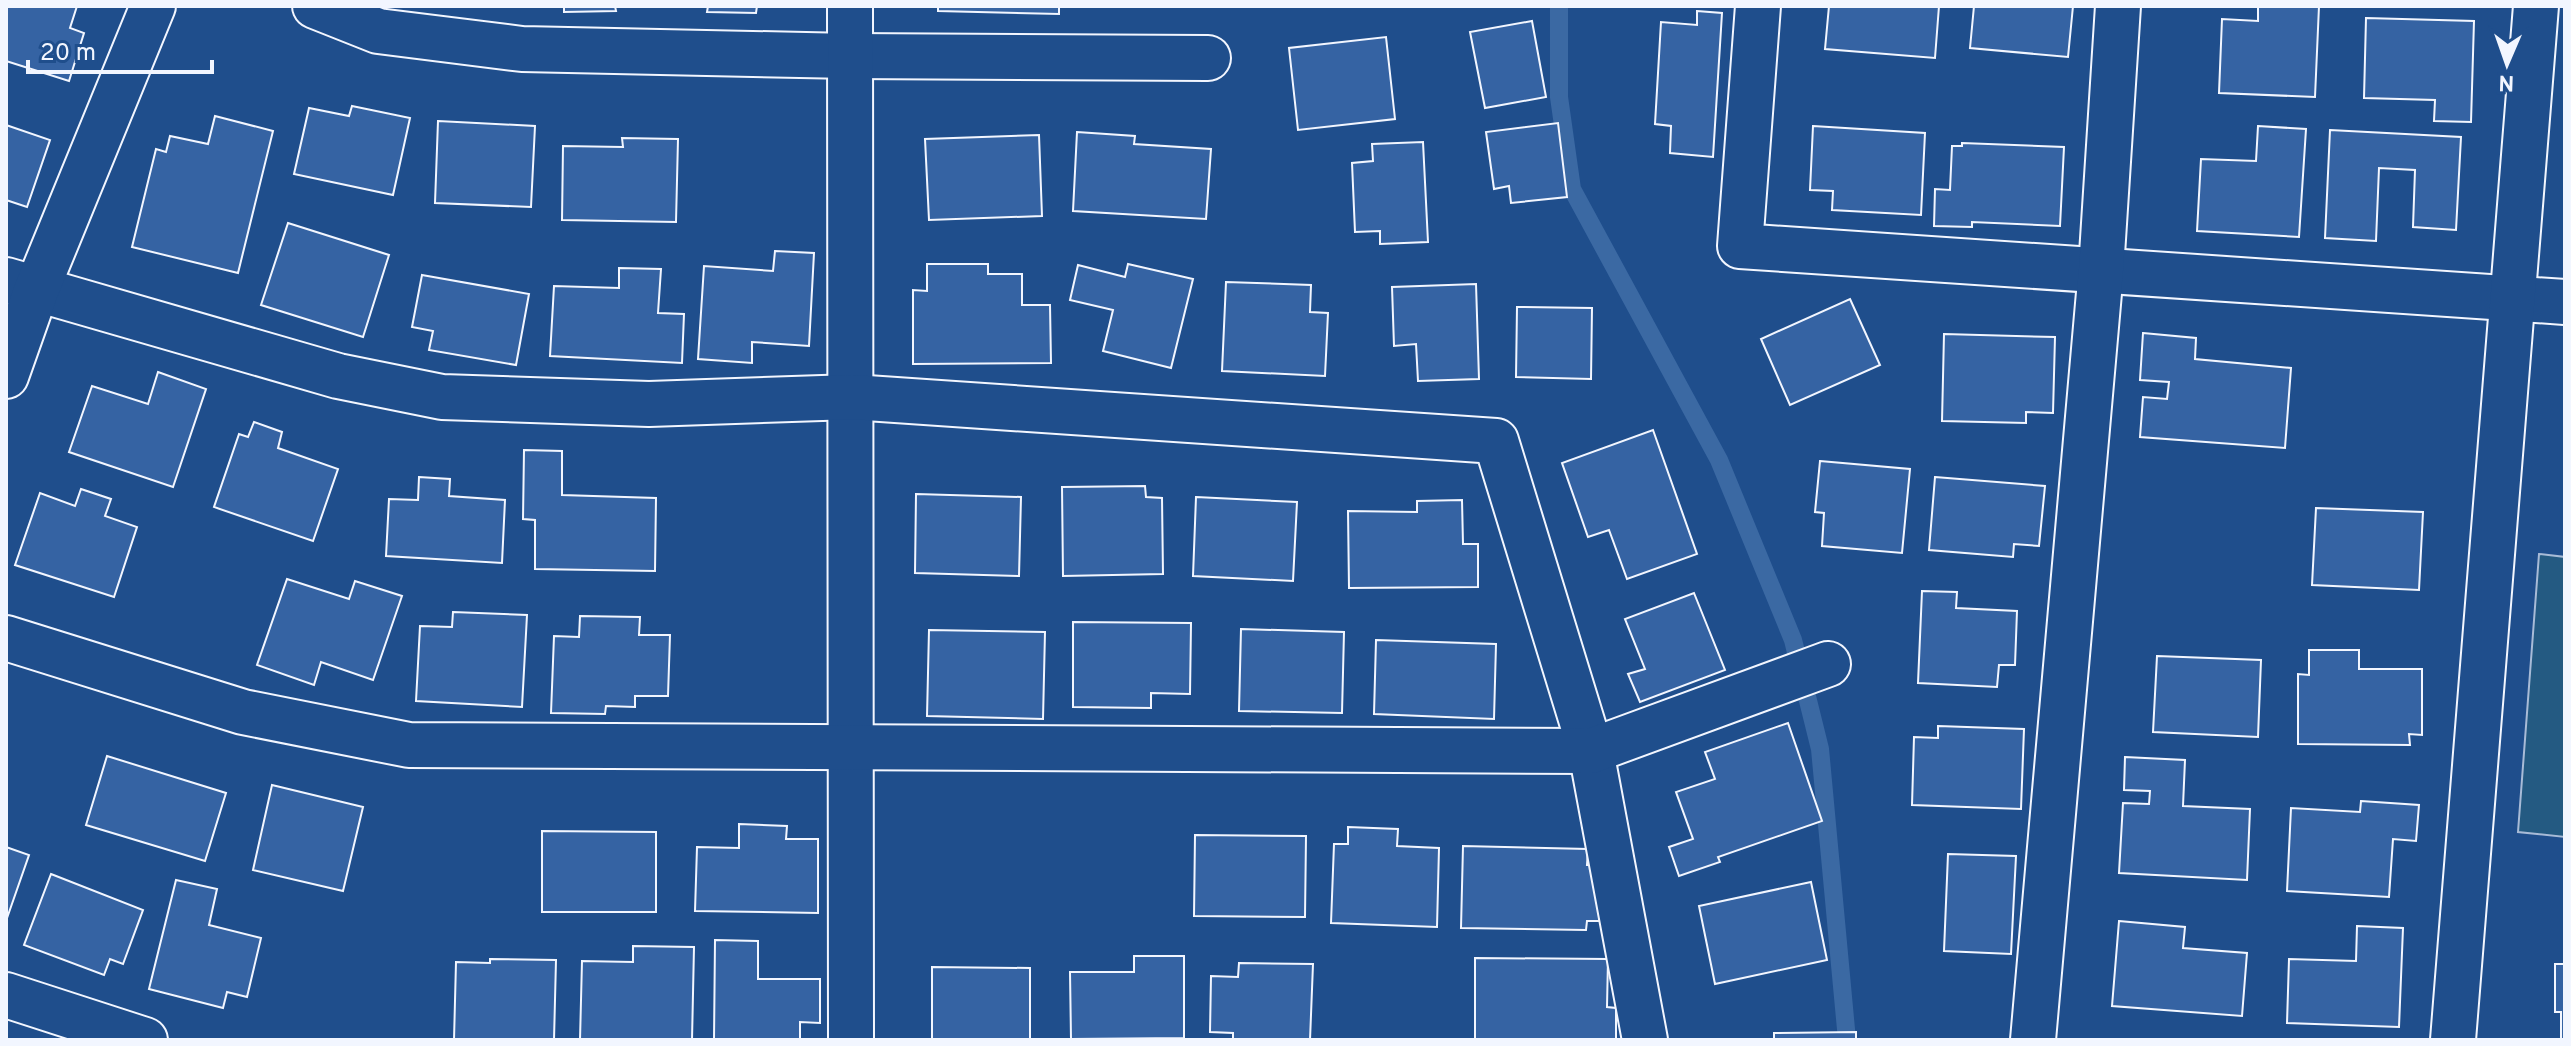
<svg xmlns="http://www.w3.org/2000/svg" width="2571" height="1046" font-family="Overpass,sans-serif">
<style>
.green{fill:#245a82;stroke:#a8bbd7;stroke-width:2}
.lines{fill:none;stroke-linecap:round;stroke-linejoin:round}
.stream{stroke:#3b69a3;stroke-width:18}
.building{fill:#3563a3;stroke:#f2f6ff;stroke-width:2}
.street-casing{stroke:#f2f6ff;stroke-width:48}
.street{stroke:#1f4e8c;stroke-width:44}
</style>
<rect width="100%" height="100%" fill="#1f4e8c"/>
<!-- green -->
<polygon class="green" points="2539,554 2565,557 2565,837 2518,832"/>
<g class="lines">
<!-- stream -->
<polyline class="stream" points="1559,6 1559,97 1572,189 1719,460 1793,640 1820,749 1847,1040"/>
</g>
<!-- building -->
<g class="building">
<polygon points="6,6 77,6 70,28 84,33 69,81 6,61"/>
<polygon points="564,6 615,6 616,11 564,12"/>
<polygon points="708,6 757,6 756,13 707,12"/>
<polygon points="938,6 1059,6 1059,14 938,11"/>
<polygon points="1829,6 1939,6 1935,58 1825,49"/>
<polygon points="1974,6 2073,6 2068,57 1970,48"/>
<polygon points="2258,6 2319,6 2315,97 2219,93 2222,19 2258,21"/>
<polygon points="1697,11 1722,13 1713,157 1670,153 1671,126 1655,124 1661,22 1697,25"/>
<polygon points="2366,18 2474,21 2471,122 2434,121 2435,100 2364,98"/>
<polygon points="1532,21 1546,97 1485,108 1470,32"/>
<polygon points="1386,37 1395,119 1298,130 1289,48"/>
<polygon points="352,106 410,118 393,195 294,174 309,108 349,116"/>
<polygon points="215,116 273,131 238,273 132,247 156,149 166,152 170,136 208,144"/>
<polygon points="438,121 535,126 531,207 435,203"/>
<polygon points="1558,123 1567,197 1511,203 1509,186 1494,189 1486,132"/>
<polygon points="6,125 50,140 27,207 6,200"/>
<polygon points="1813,126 1925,133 1921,215 1832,210 1833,191 1810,190"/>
<polygon points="2258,126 2306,129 2299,237 2197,231 2201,159 2256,161"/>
<polygon points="2330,130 2461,137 2456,230 2413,227 2415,170 2379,168 2376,241 2325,238"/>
<polygon points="1077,132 1135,136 1134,144 1211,149 1206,219 1073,211"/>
<polygon points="1039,135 1042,216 929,220 925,139"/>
<polygon points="622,138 678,139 676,222 562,220 563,146 623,147"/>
<polygon points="1423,142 1428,242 1380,244 1380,231 1355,232 1352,163 1373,161 1372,144"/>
<polygon points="1962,143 2064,147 2060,226 1972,222 1972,227 1934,226 1935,189 1950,190 1952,146 1962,146"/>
<polygon points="288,223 389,255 363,337 261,305"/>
<polygon points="775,251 814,253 809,346 752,342 752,363 698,359 704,266 773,271"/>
<polygon points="927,264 988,264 988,274 1022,274 1022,305 1050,305 1051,363 913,364 913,290 927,291"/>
<polygon points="1128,264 1193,279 1171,368 1103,351 1113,310 1070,300 1078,265 1125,277"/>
<polygon points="619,268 661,269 658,313 684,314 682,363 550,356 554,286 619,288"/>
<polygon points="422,275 529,294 516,365 429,350 433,331 412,327"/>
<polygon points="1226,282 1311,285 1310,312 1328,313 1325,376 1222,371"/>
<polygon points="1476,284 1479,379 1418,381 1416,344 1394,346 1392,287"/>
<polygon points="1850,299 1880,365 1790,405 1761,339"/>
<polygon points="1517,307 1592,308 1591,379 1516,377"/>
<polygon points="2143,333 2196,338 2195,359 2291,368 2285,448 2140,437 2143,397 2167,399 2169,382 2140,380"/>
<polygon points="1944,334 2055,337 2053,413 2026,412 2026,423 1942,421"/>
<polygon points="158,372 206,389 173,487 69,452 92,386 148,404"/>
<polygon points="254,422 282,432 278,448 338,469 313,541 214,507 239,434 248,437"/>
<polygon points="1653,430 1697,554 1627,579 1609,530 1588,537 1562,463"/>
<polygon points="524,450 562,451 562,495 656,498 655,571 535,569 535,520 523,519"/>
<polygon points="1820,461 1910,469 1902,553 1822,546 1824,513 1815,512"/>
<polygon points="419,477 450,479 449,496 505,500 502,563 386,556 389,499 418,500"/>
<polygon points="1935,477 2045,486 2039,546 2014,544 2013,557 1929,550"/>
<polygon points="1145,486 1146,497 1162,498 1163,574 1063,576 1062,487"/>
<polygon points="81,489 111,499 105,516 137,527 114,597 15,565 40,493 75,506"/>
<polygon points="916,494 1021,497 1019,576 915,573"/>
<polygon points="1196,497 1297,502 1293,581 1193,576"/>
<polygon points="1462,500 1463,544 1478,544 1478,587 1349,588 1348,511 1417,512 1417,501"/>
<polygon points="2316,508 2423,512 2419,590 2312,585"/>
<polygon points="287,579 349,599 355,581 402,596 373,680 321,662 314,685 257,665"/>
<polygon points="1922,591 1957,592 1956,608 2017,611 2015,665 1999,665 1997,687 1918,683"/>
<polygon points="1694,593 1725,670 1640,702 1628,674 1645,669 1625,619"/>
<polygon points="453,612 527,615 522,707 416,701 420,626 452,627"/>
<polygon points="580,616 640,617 639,635 670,635 668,696 635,696 635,707 606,706 605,714 551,713 554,636 579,637"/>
<polygon points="1073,622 1191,623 1190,694 1151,693 1151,708 1073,707"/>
<polygon points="1241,629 1344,632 1342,713 1239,711"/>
<polygon points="929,630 1045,632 1043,719 927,716"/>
<polygon points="1376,640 1496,644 1494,719 1374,714"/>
<polygon points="2309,650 2359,650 2359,669 2422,669 2422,735 2409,734 2410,745 2298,744 2298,674 2309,675"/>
<polygon points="2157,656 2261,660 2258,737 2153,732"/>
<polygon points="1788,723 1822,821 1718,857 1720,862 1679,876 1669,847 1693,839 1676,792 1715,779 1705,752"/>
<polygon points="1938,726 2024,729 2021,809 1912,805 1914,737 1938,738"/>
<polygon points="107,756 226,793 205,861 86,825"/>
<polygon points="2125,757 2185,760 2183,806 2250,809 2247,880 2119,873 2123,803 2149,804 2150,791 2124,790"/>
<polygon points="272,785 363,807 343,891 253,870"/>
<polygon points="2361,801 2419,805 2416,841 2393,839 2389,897 2287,891 2291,808 2360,812"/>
<polygon points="739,824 787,826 786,839 818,839 818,913 695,911 697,847 739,848"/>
<polygon points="1348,827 1398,829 1397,846 1439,848 1437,927 1331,923 1334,844 1348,844"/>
<polygon points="542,831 656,832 656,912 542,912"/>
<polygon points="1195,835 1306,836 1305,917 1194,916"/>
<polygon points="1463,846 1588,849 1587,865 1600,865 1599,921 1587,921 1586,930 1461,928"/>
<polygon points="6,847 29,855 6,921"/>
<polygon points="1948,854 2016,856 2011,954 1944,951"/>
<polygon points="51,874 143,910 123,964 110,959 104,975 24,945"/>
<polygon points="176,880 217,889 209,925 261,938 247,997 227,992 223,1008 149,989"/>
<polygon points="1811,882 1827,960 1715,984 1699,906"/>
<polygon points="2119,921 2185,927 2183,948 2247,953 2242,1016 2112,1006"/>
<polygon points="2357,926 2403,928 2399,1027 2287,1023 2289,959 2356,961"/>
<polygon points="715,940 758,941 758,979 820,979 820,1023 800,1022 800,1040 714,1040"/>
<polygon points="633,946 694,947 692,1040 580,1040 582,961 633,962"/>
<polygon points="1134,956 1184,956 1184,1038 1071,1039 1070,972 1134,972"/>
<polygon points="1475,958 1608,959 1607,1007 1616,1008 1616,1040 1475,1040"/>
<polygon points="490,959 556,960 554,1040 454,1040 456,962 490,963"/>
<polygon points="1239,963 1313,964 1310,1040 1233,1040 1233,1033 1210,1032 1211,976 1238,977"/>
<polygon points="2555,964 2565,964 2565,1040 2561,1040 2561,1012 2555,1012"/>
<polygon points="932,967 1030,968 1030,1040 932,1040"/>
<polygon points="1856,1032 1856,1040 1774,1040 1774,1033"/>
</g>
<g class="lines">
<!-- street casing -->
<g class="street-casing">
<g id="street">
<polyline points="315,6 378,31 522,49 850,56 1208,58"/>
<polyline points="850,6 851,1040"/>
<polyline points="1758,6 1740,246 2565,302"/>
<polyline points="6,280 338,376 442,397 649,404 852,397 1496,441 1591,751 1645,1040"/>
<polyline points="6,376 36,291 153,6"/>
<polyline points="6,638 243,712 409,745 1591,751 1828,664"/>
<polyline points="6,995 145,1040"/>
<polyline points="2033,1040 2101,270 2118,6"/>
<polyline points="2453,1040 2536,6"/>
</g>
</g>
<!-- street -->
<use href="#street" class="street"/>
</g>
<!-- border -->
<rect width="2571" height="1046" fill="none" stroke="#f2f6ff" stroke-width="16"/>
<!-- north arrow -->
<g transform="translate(2507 64) rotate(182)" stroke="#1f4e8c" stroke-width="6" paint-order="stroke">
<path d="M0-6L14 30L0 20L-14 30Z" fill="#f2f6ff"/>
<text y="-12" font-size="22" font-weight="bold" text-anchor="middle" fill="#f2f6ff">N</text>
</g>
<!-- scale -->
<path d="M28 60v12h184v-12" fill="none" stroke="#f2f6ff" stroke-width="4"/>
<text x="40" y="60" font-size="24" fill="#f2f6ff" stroke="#1f4e8c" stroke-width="6" paint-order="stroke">20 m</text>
</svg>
